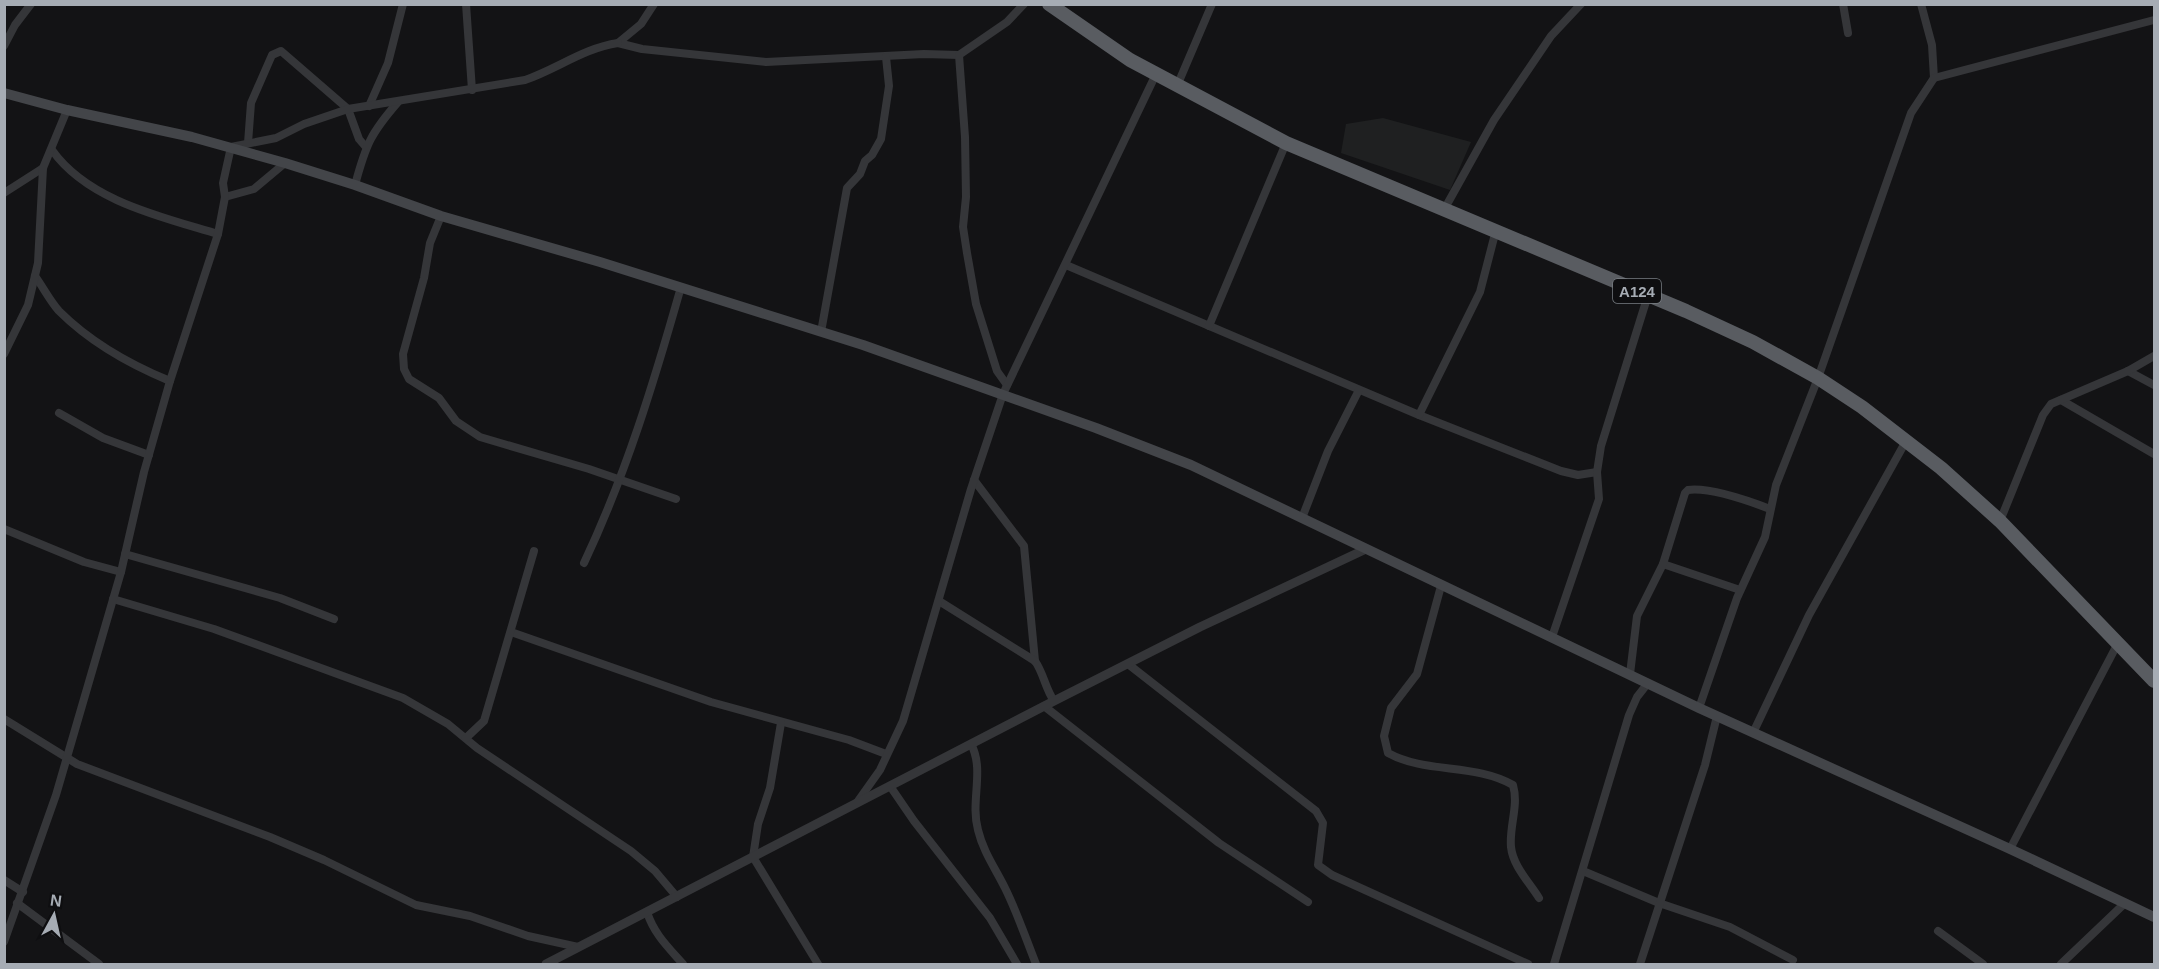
<svg xmlns="http://www.w3.org/2000/svg" width="2159" height="969" font-family="Arial,sans-serif">
<style>
.built{fill:#1f2021}
.lines{fill:none;stroke-linecap:round;stroke-linejoin:round}
.minor{stroke:#353639;stroke-width:8}
.tertiary{stroke:#353639;stroke-width:9}
.secondary{stroke:#434549;stroke-width:10}
.trunk{stroke:#595c61;stroke-width:14}
.labels{text-anchor:middle;dominant-baseline:central;stroke-width:4.5;stroke-linejoin:round;paint-order:stroke}
.shield{fill:#0e0e10;stroke:#787d83;stroke-width:1.5}
.shield-label{font-size:15px;font-weight:bold;fill:#a6acb4}
</style>
<rect width="100%" height="100%" fill="#131315"/>
<!-- built -->
<polygon class="built" points="1383,118 1471,142 1450,190 1341,153 1346,124"/>
<g class="lines">
<!-- minor -->
<g class="minor">
<polyline points="466,4 472,90"/>
<polyline points="654,4 641,24 618,43 642,49 766,62 924,54 959,55"/>
<polyline points="1843,4 1848,33"/>
<polyline points="1921,4 1932,45 1934,78"/>
<polyline points="4,46 15,25 31,4"/>
<polyline points="1177,86 1212,4"/>
<polyline points="369,106 388,63 403,4"/>
<polyline points="248,143 251,103 272,55 281,51 348,109 359,139 365,146"/>
<path d="M52,150C88,201 162,217 218,234"/>
<path d="M355,185C366,144 371,133 398,102"/>
<polyline points="4,193 43,168"/>
<polyline points="225,197 254,189 285,163"/>
<polyline points="1445,208 1494,120 1551,36 1581,4"/>
<polyline points="441,216 430,243 424,278 403,354 404,369 409,379 439,398 456,421 480,437 589,469 676,499"/>
<polyline points="1066,265 1419,415 1561,471 1578,475 1597,472"/>
<path d="M35,276C43,287 50,301 59,311C89,341 131,365 170,381"/>
<polyline points="1209,326 1286,143"/>
<polyline points="821,332 847,188 860,174 865,161 872,155 881,139 889,86 886,57"/>
<polyline points="4,354 28,305 38,263 43,168 67,110"/>
<polyline points="2128,371 2154,385"/>
<polyline points="1007,385 997,371 976,304 967,253 963,227 966,197 965,137 959,55 1007,22 1024,4"/>
<polyline points="2061,400 2154,454"/>
<polyline points="59,413 103,438 149,455"/>
<polyline points="1419,415 1480,292 1496,230"/>
<polyline points="974,480 1024,546 1035,661"/>
<polyline points="1302,518 1328,451 1359,390"/>
<polyline points="2000,521 2043,415 2051,404 2128,371 2154,356"/>
<polyline points="4,529 84,562 121,572"/>
<polyline points="125,554 280,598 334,619"/>
<path d="M584,563C626,474 654,382 681,287"/>
<polyline points="1663,564 1740,590"/>
<path d="M1441,586L1417,674L1391,708L1384,736L1388,753C1426,774 1475,763 1513,785C1519,806 1509,826 1511,847C1513,866 1529,882 1539,898"/>
<polyline points="113,599 214,629 403,698 448,724 477,748 631,851 655,871 677,897"/>
<path d="M939,601L1035,661C1044,674 1045,688 1054,701"/>
<polyline points="511,632 711,702 849,740 886,754"/>
<polyline points="1552,637 1599,499 1597,472 1601,446 1648,295"/>
<polyline points="1128,664 1316,811 1323,823 1318,865 1332,875 1528,964"/>
<path d="M1630,674L1637,616L1663,564L1685,493L1688,490C1711,487 1749,501 1770,509"/>
<polyline points="1044,706 1219,843 1308,902"/>
<polyline points="1699,708 1737,598 1765,537 1776,485 1818,378 1911,113 1934,78 2154,20"/>
<polyline points="4,719 77,764 270,837 324,860 416,905 470,916 528,936 578,947"/>
<polyline points="781,723 770,788 758,824 753,857 818,964"/>
<polyline points="1753,733 1809,615 1906,441"/>
<polyline points="466,738 484,721 534,551"/>
<path d="M971,744C985,770 970,801 978,830C983,851 995,868 1005,888C1017,912 1026,939 1036,964"/>
<polyline points="890,786 914,821 990,918 1017,964"/>
<polyline points="858,801 880,770 903,721 971,489 1003,394 1156,74"/>
<polyline points="2010,849 2118,643"/>
<polyline points="1583,871 1659,903 1730,927 1793,960"/>
<polyline points="4,880 23,892"/>
<polyline points="17,903 99,964"/>
<path d="M647,912C654,934 668,947 683,964"/>
<polyline points="1938,931 1983,964"/>
<path d="M4,942L56,795L121,572L144,472L170,381L218,234L225,197L223,183L231,147L276,138L304,124L348,109L525,80C557,69 584,48 618,43"/>
<polyline points="1554,964 1629,715 1637,697 1648,683"/>
<polyline points="1640,964 1705,765 1717,716"/>
<polyline points="2061,964 2124,904"/>
</g>
<!-- tertiary -->
<polyline class="tertiary" points="546,964 1054,701 1200,627 1366,549"/>
<!-- secondary -->
<polyline class="secondary" points="4,93 67,110 192,137 285,163 355,185 441,216 600,262 863,345 1096,428 1191,465 1699,708 2010,849 2154,917"/>
<!-- trunk -->
<polyline class="trunk" points="1049,4 1130,60 1286,143 1686,311 1753,342 1818,378 1862,407 1941,468 2000,521 2154,681"/>
</g>
<g class="labels">
<!-- shield labels -->
<rect class="shield" x="1613" y="279" width="48" height="24" rx="4.5"/>
<g class="shield-label">
<text x="1637" y="291">A124</text>
</g>
</g>
<!-- border -->
<rect width="2159" height="969" fill="none" stroke="#a6acb4" stroke-width="12"/>
<!-- north arrow -->
<g transform="translate(54 915) rotate(8)" stroke="#0e0e10" stroke-width="4.5" paint-order="stroke">
<path d="M0-4.5L10 22L0 15L-10 22Z" fill="#a6acb4"/>
<text y="-9" font-size="16" font-weight="bold" text-anchor="middle" fill="#a6acb4">N</text>
</g>
</svg>
